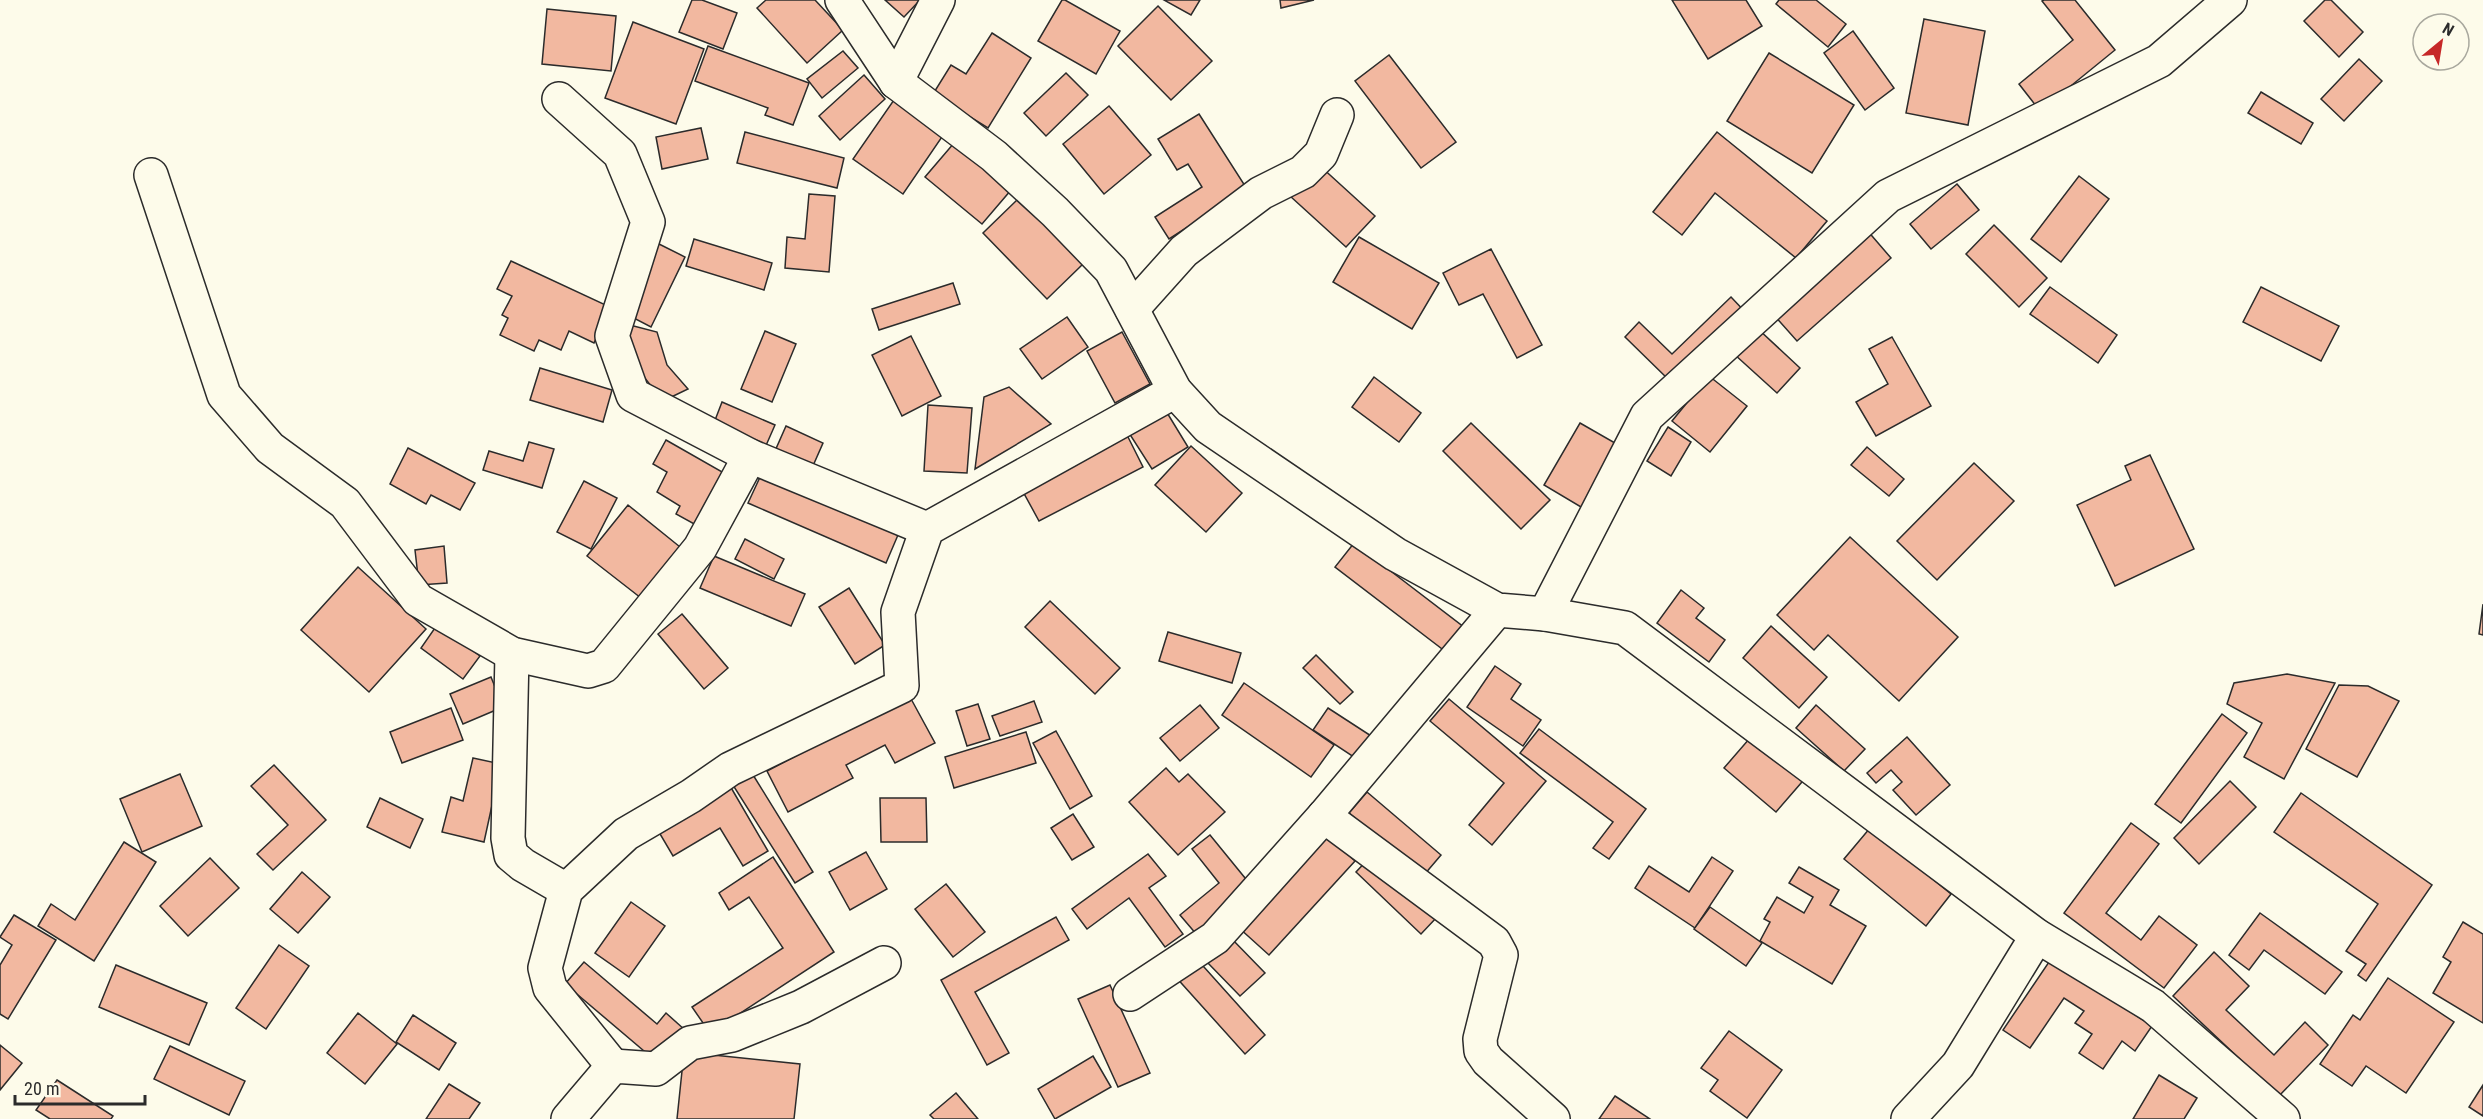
<svg xmlns="http://www.w3.org/2000/svg" width="2483" height="1119" font-family="'Roboto Condensed',sans-serif">
<style>
.building{fill:#f2b8a0;stroke:#2b2b2b;stroke-width:1.5}
.lines{fill:none;stroke-linecap:round;stroke-linejoin:round}
.minor-casing{stroke:#2b2b2b;stroke-width:36}
.minor{stroke:#fdfbea;stroke-width:33}
</style>
<rect width="100%" height="100%" fill="#fdfbea"/>
<!-- building -->
<g class="building">
<polygon points="692,0 702,0 737,13 723,49 679,32"/>
<polygon points="766,0 815,0 843,30 807,63 757,8"/>
<polygon points="885,0 920,0 904,17"/>
<polygon points="1062,0 1065,0 1120,31 1096,74 1038,41"/>
<polygon points="1164,0 1200,0 1191,15"/>
<polygon points="1280,0 1314,0 1281,8"/>
<polygon points="1672,0 1746,0 1762,26 1708,59"/>
<polygon points="1779,0 1816,0 1846,24 1828,47 1776,4"/>
<polygon points="2044,0 2075,0 2115,50 2040,111 2019,84 2073,40 2042,1"/>
<polygon points="2325,0 2331,0 2363,32 2339,57 2304,21"/>
<polygon points="1158,6 1212,61 1171,100 1118,46"/>
<polygon points="547,9 616,16 611,71 542,64"/>
<polygon points="1924,19 1985,31 1968,125 1906,113"/>
<polygon points="633,22 704,49 676,124 605,98"/>
<polygon points="1853,31 1894,88 1865,110 1824,53"/>
<polygon points="992,33 1031,58 988,128 933,94 951,65 966,74"/>
<polygon points="708,46 809,83 793,125 765,115 768,108 695,81"/>
<polygon points="843,51 858,68 822,98 807,79"/>
<polygon points="1769,53 1854,105 1812,173 1727,121"/>
<polygon points="1389,55 1456,142 1421,168 1355,81"/>
<polygon points="2359,59 2382,81 2344,121 2321,99"/>
<polygon points="1066,73 1088,95 1046,136 1024,113"/>
<polygon points="864,75 885,99 840,140 819,116"/>
<polygon points="2261,92 2313,123 2301,144 2248,113"/>
<polygon points="896,97 946,131 903,194 853,159"/>
<polygon points="1109,106 1151,155 1104,194 1063,144"/>
<polygon points="1199,114 1247,189 1169,239 1155,217 1202,187 1188,164 1177,170 1158,139"/>
<polygon points="701,128 708,159 662,169 656,137"/>
<polygon points="745,132 844,158 837,188 737,163"/>
<polygon points="1717,132 1827,221 1796,258 1715,193 1682,235 1653,212"/>
<polygon points="954,143 1011,190 982,224 925,177"/>
<polygon points="1319,165 1375,216 1346,247 1290,196"/>
<polygon points="2079,176 2109,199 2061,262 2031,239"/>
<polygon points="1957,184 1979,210 1931,249 1910,224"/>
<polygon points="809,194 835,196 829,272 785,268 787,237 805,239"/>
<polygon points="1019,198 1083,264 1047,299 983,233"/>
<polygon points="1994,225 2047,278 2019,307 1966,254"/>
<polygon points="1866,229 1891,258 1797,341 1772,313"/>
<polygon points="1359,237 1439,283 1412,329 1333,282"/>
<polygon points="694,239 772,263 764,290 686,266"/>
<polygon points="657,243 685,257 651,327 624,313"/>
<polygon points="1491,249 1542,345 1517,358 1483,294 1459,305 1443,273"/>
<polygon points="511,261 610,307 594,343 569,331 561,350 539,340 534,351 500,335 508,318 502,315 512,296 497,289"/>
<polygon points="953,283 960,304 879,330 872,309"/>
<polygon points="2050,287 2117,335 2098,363 2030,314"/>
<polygon points="2261,287 2339,326 2321,361 2243,322"/>
<polygon points="1731,297 1748,315 1669,380 1625,337 1639,322 1672,354"/>
<polygon points="1067,317 1088,347 1042,379 1020,349"/>
<polygon points="626,324 657,332 667,365 688,389 663,401 640,372"/>
<polygon points="1757,328 1800,368 1777,393 1734,354"/>
<polygon points="765,331 796,344 772,402 741,389"/>
<polygon points="1122,332 1150,384 1115,403 1087,351"/>
<polygon points="911,336 941,396 902,416 872,355"/>
<polygon points="1892,337 1931,406 1876,436 1856,402 1888,384 1869,349"/>
<polygon points="540,368 612,390 603,422 530,400"/>
<polygon points="1709,376 1747,406 1710,452 1672,421"/>
<polygon points="1374,377 1421,413 1399,442 1352,407"/>
<polygon points="1009,387 1051,424 975,469 984,397"/>
<polygon points="722,402 775,425 764,450 712,428"/>
<polygon points="928,405 972,408 967,473 924,471"/>
<polygon points="1166,411 1188,447 1152,469 1129,433"/>
<polygon points="1471,423 1550,500 1521,529 1443,451"/>
<polygon points="1580,423 1622,447 1586,510 1544,485"/>
<polygon points="786,426 823,443 812,468 775,451"/>
<polygon points="1668,427 1691,442 1671,476 1647,461"/>
<polygon points="1126,433 1143,467 1039,521 1021,488"/>
<polygon points="666,440 724,473 696,525 676,514 680,506 657,492 667,472 653,464"/>
<polygon points="529,442 554,449 542,488 483,470 489,451 523,461"/>
<polygon points="1191,446 1242,493 1206,532 1155,485"/>
<polygon points="1867,447 1904,479 1889,496 1851,465"/>
<polygon points="408,448 475,483 460,510 431,495 426,504 390,484"/>
<polygon points="2150,455 2194,549 2115,586 2077,505 2131,480 2125,466"/>
<polygon points="1974,463 2014,501 1937,580 1897,541"/>
<polygon points="761,475 898,535 886,563 748,503"/>
<polygon points="584,481 617,498 591,549 557,532"/>
<polygon points="628,505 690,555 650,605 587,556"/>
<polygon points="1850,537 1958,637 1899,701 1828,635 1814,650 1777,615"/>
<polygon points="745,539 784,559 774,579 735,559"/>
<polygon points="1354,543 1469,631 1450,655 1335,567"/>
<polygon points="444,546 447,583 419,585 415,550"/>
<polygon points="714,556 805,594 791,626 700,588"/>
<polygon points="358,567 426,629 369,692 301,630"/>
<polygon points="849,588 885,645 855,664 819,607"/>
<polygon points="1681,590 1704,608 1696,618 1725,640 1709,662 1657,623"/>
<polygon points="1050,601 1120,668 1095,694 1025,627"/>
<polygon points="2483,604 2483,635 2479,634"/>
<polygon points="682,614 728,668 704,689 658,634"/>
<polygon points="437,625 480,656 463,679 421,648"/>
<polygon points="1771,626 1827,677 1799,708 1743,658"/>
<polygon points="1168,632 1241,653 1232,683 1159,661"/>
<polygon points="1316,655 1353,692 1340,704 1303,668"/>
<polygon points="1495,666 1521,684 1511,699 1541,720 1523,746 1467,707"/>
<polygon points="2287,674 2335,683 2284,779 2244,757 2262,723 2227,704 2234,683"/>
<polygon points="491,677 503,707 463,724 450,694"/>
<polygon points="1244,683 1334,745 1311,777 1222,715"/>
<polygon points="2339,685 2368,686 2399,701 2357,777 2306,749"/>
<polygon points="910,697 935,743 895,763 885,745 846,765 853,778 788,812 767,771"/>
<polygon points="1449,699 1546,781 1492,845 1469,825 1504,783 1430,721"/>
<polygon points="1034,701 1042,722 1000,736 992,716"/>
<polygon points="978,704 990,739 967,746 956,711"/>
<polygon points="1200,705 1219,728 1180,761 1160,738"/>
<polygon points="1816,705 1865,749 1844,771 1796,728"/>
<polygon points="451,708 463,740 402,763 390,732"/>
<polygon points="1328,708 1382,743 1366,765 1313,730"/>
<polygon points="2222,714 2247,733 2181,823 2155,804"/>
<polygon points="1539,729 1646,809 1609,859 1593,848 1613,822 1520,753"/>
<polygon points="1056,731 1092,796 1070,809 1033,743"/>
<polygon points="1756,731 1808,775 1776,812 1724,768"/>
<polygon points="1026,732 1036,763 954,788 945,757"/>
<polygon points="1907,737 1950,785 1916,815 1893,790 1902,782 1891,770 1876,783 1867,773"/>
<polygon points="473,758 501,764 484,842 442,832 451,797 463,801"/>
<polygon points="274,765 326,820 273,870 257,854 288,825 251,786"/>
<polygon points="1166,768 1179,782 1188,774 1225,812 1178,855 1129,802"/>
<polygon points="750,770 813,872 795,883 731,782"/>
<polygon points="180,774 202,826 142,852 120,799"/>
<polygon points="726,779 768,851 743,866 720,828 673,856 653,822"/>
<polygon points="2230,781 2256,807 2199,864 2174,838"/>
<polygon points="1367,792 1441,855 1424,875 1349,813"/>
<polygon points="2301,793 2432,885 2366,981 2358,975 2366,964 2346,951 2378,904 2274,832"/>
<polygon points="380,798 423,819 410,848 367,827"/>
<polygon points="880,798 926,798 927,842 881,842"/>
<polygon points="1073,814 1094,847 1072,860 1051,828"/>
<polygon points="2131,823 2159,844 2106,913 2141,940 2159,916 2197,945 2164,988 2064,913"/>
<polygon points="1870,828 1951,894 1926,926 1844,859"/>
<polygon points="1324,833 1355,861 1269,955 1238,927"/>
<polygon points="1210,835 1254,889 1197,935 1180,915 1219,883 1192,849"/>
<polygon points="124,842 156,862 94,961 38,926 51,904 75,920"/>
<polygon points="866,852 887,889 850,910 829,872"/>
<polygon points="1148,854 1166,876 1149,888 1183,934 1165,947 1129,898 1087,929 1072,909"/>
<polygon points="1372,855 1437,917 1421,934 1356,872"/>
<polygon points="773,857 834,952 710,1033 692,1007 783,948 749,897 729,910 719,893"/>
<polygon points="1712,857 1733,871 1695,928 1635,888 1649,866 1689,892"/>
<polygon points="210,858 239,888 188,936 160,906"/>
<polygon points="1799,867 1839,890 1830,905 1866,926 1832,984 1760,941 1770,922 1764,919 1777,897 1804,913 1813,897 1789,883"/>
<polygon points="302,872 330,897 298,933 270,909"/>
<polygon points="946,884 985,932 953,957 915,909"/>
<polygon points="631,902 665,926 629,977 595,953"/>
<polygon points="1710,907 1762,943 1746,966 1694,929"/>
<polygon points="2260,913 2342,972 2325,994 2264,950 2249,970 2229,955"/>
<polygon points="14,915 56,940 8,1019 0,1014 0,965 12,945 0,937"/>
<polygon points="1056,917 1069,940 975,992 1009,1053 987,1065 941,980"/>
<polygon points="2463,922 2483,934 2483,1023 2433,993 2451,962 2443,957"/>
<polygon points="1231,938 1265,973 1240,996 1207,962"/>
<polygon points="279,945 309,966 266,1029 236,1008"/>
<polygon points="2214,952 2249,986 2226,1010 2274,1055 2305,1022 2328,1045 2279,1096 2173,996"/>
<polygon points="1195,957 1265,1035 1245,1054 1174,975"/>
<polygon points="2051,959 2152,1026 2135,1051 2122,1041 2103,1069 2079,1053 2092,1034 2075,1023 2084,1011 2064,998 2030,1048 2003,1030"/>
<polygon points="584,962 657,1024 666,1013 685,1030 657,1062 565,984"/>
<polygon points="116,965 207,1003 189,1045 99,1007"/>
<polygon points="2388,978 2454,1022 2406,1093 2366,1066 2352,1086 2320,1064 2353,1015 2360,1020"/>
<polygon points="1110,985 1150,1073 1118,1087 1078,999"/>
<polygon points="358,1013 397,1044 365,1084 327,1053"/>
<polygon points="413,1015 456,1043 439,1070 396,1042"/>
<polygon points="1729,1031 1782,1070 1747,1118 1710,1091 1718,1080 1701,1068"/>
<polygon points="0,1045 22,1063 0,1090"/>
<polygon points="170,1046 245,1081 229,1115 154,1079"/>
<polygon points="684,1052 800,1064 794,1119 677,1119"/>
<polygon points="1093,1056 1111,1087 1055,1119 1038,1089"/>
<polygon points="2159,1075 2197,1098 2184,1119 2133,1119"/>
<polygon points="57,1080 113,1116 111,1119 50,1119 36,1110"/>
<polygon points="449,1084 480,1103 469,1119 426,1119"/>
<polygon points="2483,1085 2483,1116 2469,1107"/>
<polygon points="956,1093 978,1119 934,1119 930,1115"/>
<polygon points="1615,1096 1650,1119 1599,1119"/>
</g>
<g class="lines">
<!-- minor casing -->
<g class="minor-casing">
<g id="minor">
<polyline points="842,0 896,82 994,156 1055,212 1111,270 1175,391 1208,427 1395,554 1497,610 1545,614"/>
<polyline points="2230,0 2159,61 1888,196 1647,416 1545,614 1625,628 2037,936 2153,1006 2283,1119"/>
<polyline points="896,82 938,0"/>
<polyline points="559,99 620,154 648,222 612,336 633,395 750,456 927,529"/>
<polyline points="151,175 224,395 270,448 345,503 418,600 512,654 588,671 604,666 700,548 750,456"/>
<polyline points="1132,309 1184,251 1261,193 1303,172 1321,154 1337,115"/>
<polyline points="512,654 508,838 511,855 523,865 566,890"/>
<polyline points="1324,816 1494,942 1501,955 1480,1039 1481,1051 1488,1061 1553,1119"/>
<polyline points="1130,994 1215,938 1324,816 1497,610"/>
<polyline points="613,1066 550,988 545,968 566,890 626,834 691,796 730,769 902,686 898,612 927,529 1175,391"/>
<polyline points="568,1119 613,1066 656,1069 690,1043 732,1035 801,1007 884,963"/>
<polyline points="1908,1119 1958,1065 2037,936"/>
</g>
</g>
<!-- minor -->
<use href="#minor" class="minor"/>
</g>
<!-- north arrow -->
<g transform="translate(2441 42) rotate(30)"><circle r="28" fill="#fdfbea" stroke="#a9a89e" stroke-width="1.5"/>
<path d="M0-4.5L10 22L0 15L-10 22Z" fill="#c62828"/>
<text y="-9" font-size="16" font-weight="bold" text-anchor="middle" fill="#2b2b2b">N</text>
</g>
<!-- scale -->
<path d="M15 1095v9h130v-9" fill="none" stroke="#2b2b2b" stroke-width="3"/>
<text x="24" y="1095" font-size="18" fill="#2b2b2b" stroke="#fdfbea" stroke-width="4.5" paint-order="stroke">20 m</text>
</svg>
